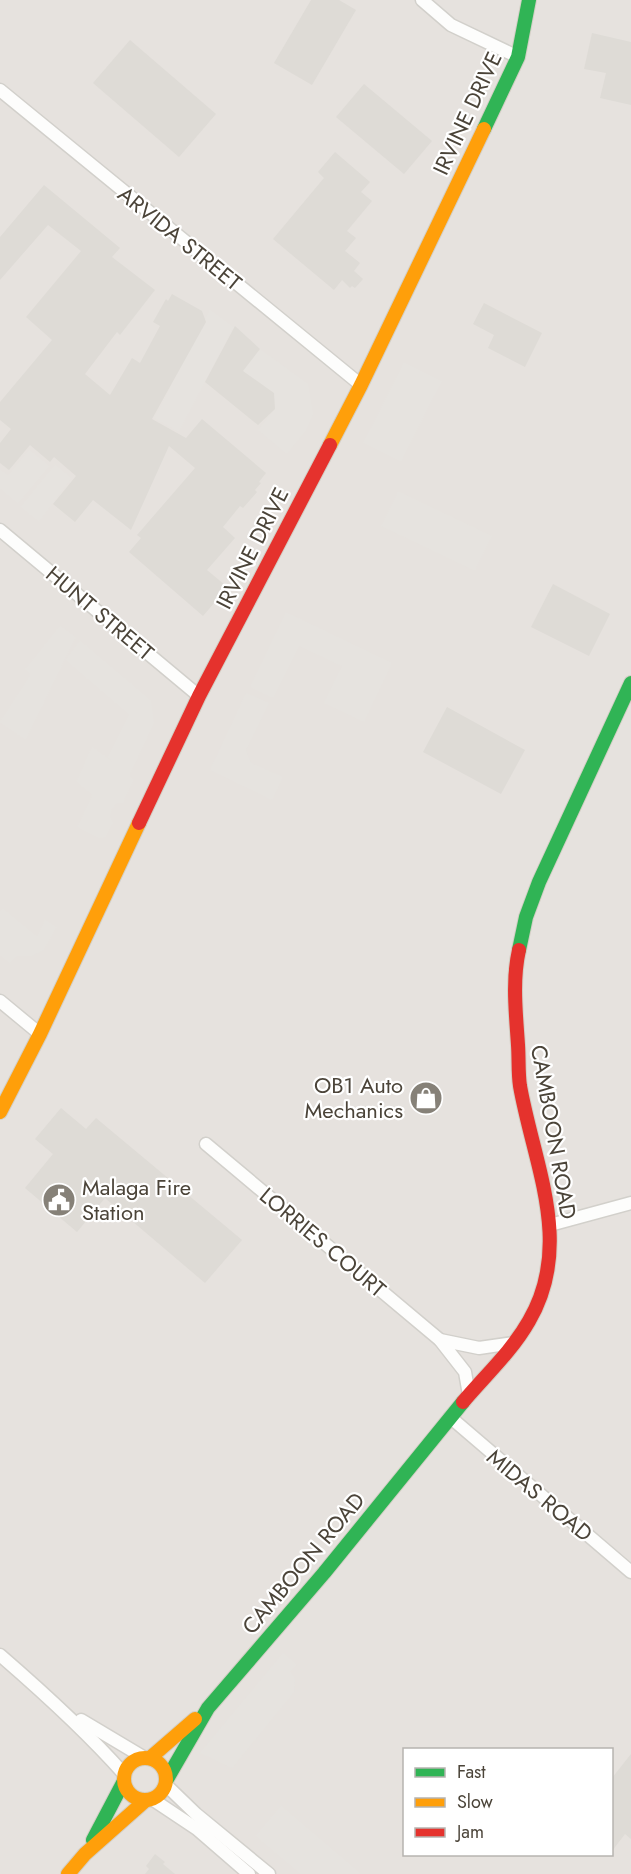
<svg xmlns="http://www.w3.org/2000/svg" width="631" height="1874" font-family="Jost,sans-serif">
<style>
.industrial{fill:#e6e2de;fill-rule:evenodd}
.parking{fill:#e6e3df}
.building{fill:#dedbd6}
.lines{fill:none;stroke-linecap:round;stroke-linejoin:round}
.street-casing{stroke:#d2d0cb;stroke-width:15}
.fast-casing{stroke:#d3cfc5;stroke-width:16}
.slow-casing{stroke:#d3cfc5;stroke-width:16}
.jam-casing{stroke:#d3cfc5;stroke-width:16}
.street{stroke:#fdfdfc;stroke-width:12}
.fast{stroke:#30b455;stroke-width:14}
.slow{stroke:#ff9f0a;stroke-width:14}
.jam{stroke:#e5322d;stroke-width:14}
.labels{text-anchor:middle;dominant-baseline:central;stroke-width:4.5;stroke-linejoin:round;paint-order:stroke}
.street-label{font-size:22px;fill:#4b4439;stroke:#fff}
.poi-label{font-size:22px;fill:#4b4439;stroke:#fff;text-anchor:end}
</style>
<rect width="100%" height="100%" fill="#f4f2ee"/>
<!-- industrial -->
<path class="industrial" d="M0,0H631V1874H0ZM404,1750H612V1854H404Z"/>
<!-- parking -->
<g class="parking">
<polygon points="210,309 234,327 179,432 154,418"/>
<polygon points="260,349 308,384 313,414 306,430 287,454 258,430 275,409 243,371"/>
<polygon points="404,362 442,381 401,462 363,443"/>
<polygon points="29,449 50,466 18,504 0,489 0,469 8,475"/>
<polygon points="55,464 72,478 39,522 20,507"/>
<polygon points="398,491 492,536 475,571 381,526"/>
<polygon points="286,612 392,663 364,722 324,703 342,666 299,646 273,698 250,687"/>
<polygon points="60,625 76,637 26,740 0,723 0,721 30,675 25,669"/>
<polygon points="80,640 151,700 154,724 130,775 134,780 123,803 117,803 111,811 110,817 113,823 106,837 99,838 77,827 92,795 76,782 92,746 113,762 108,757 129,715 65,660"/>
<polygon points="246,693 269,703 246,750 251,763 283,777 272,800 210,770"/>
<polygon points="3,908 37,936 45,919 57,927 44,950 31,956 17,956 10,964 0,956 0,911"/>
<polygon points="283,1653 297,1665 290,1671 295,1679 294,1692 232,1768 200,1753"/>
<polygon points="281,1805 362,1874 300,1874 255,1836"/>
</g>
<!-- building -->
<g class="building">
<polygon points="311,0 339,0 356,10 312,85 274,63"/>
<polygon points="592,33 631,42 631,105 600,98 606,73 584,69"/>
<polygon points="130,40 216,114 179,157 93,83"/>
<polygon points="364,84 432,141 404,174 336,117"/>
<polygon points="335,152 370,182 361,192 372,201 347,231 356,238 345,251 360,263 354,271 363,279 355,288 352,286 350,288 342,280 334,290 273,239 324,178 318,172"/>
<polygon points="44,185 120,248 112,257 155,290 120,335 117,332 85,374 110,395 132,358 140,363 160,326 153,322 166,299 168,301 172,294 202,311 206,322 152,419 186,438 202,419 266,473 259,482 261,483 255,490 257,492 243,508 240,506 223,527 235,538 207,570 225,585 218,592 221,595 203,616 129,552 141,538 137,535 195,468 169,446 131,530 93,500 75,522 53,504 76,476 54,457 50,462 30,445 9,470 0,463 0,443 11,429 0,420 0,402 52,340 26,317 81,251 48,225 0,280 0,237"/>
<polygon points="484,303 542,333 525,367 488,348 494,335 473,324"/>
<polygon points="235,326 260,349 243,371 274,393 275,409 258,425 205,382"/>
<polygon points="553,584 610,614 589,656 531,627"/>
<polygon points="447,707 525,750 501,794 423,752"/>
<polygon points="61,1108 86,1129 96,1118 242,1240 205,1283 105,1198 77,1232 25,1188 53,1154 35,1139"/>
<polygon points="631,1754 631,1839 625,1834 612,1851 612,1778"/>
<polygon points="155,1854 165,1862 163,1864 175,1874 145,1874 149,1869 146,1866"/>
</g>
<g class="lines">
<!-- street casing -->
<g class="street-casing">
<g id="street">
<polyline points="422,0 451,25 518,57"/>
<polyline points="0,90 361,385"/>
<polyline points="0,530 199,696"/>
<polyline points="0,1001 40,1034"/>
<polyline points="206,1144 440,1340 465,1372 469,1395"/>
<polyline points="550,1225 631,1203"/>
<polyline points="440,1340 479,1348 513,1343"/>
<polyline points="450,1417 631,1572"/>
<path d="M0,1655C44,1693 86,1731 124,1774"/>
<polyline points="81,1720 143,1757"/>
<polyline points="166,1785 196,1814 269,1874"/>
<polyline points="152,1799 197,1829 249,1874"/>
</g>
</g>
<!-- fast casing -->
<g class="fast-casing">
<g id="fast">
<polyline points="484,129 518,57 529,0"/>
<polyline points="519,950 526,917 539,882 631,683"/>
<polyline points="167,1779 208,1708 324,1573 463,1402"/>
<polyline points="93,1840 124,1781"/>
</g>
</g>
<!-- slow casing -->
<g class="slow-casing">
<g id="slow">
<polyline points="330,445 361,385 484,129"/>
<polyline points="0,1112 40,1034 139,823"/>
<circle cx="145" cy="1779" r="21"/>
<polyline points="150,1758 195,1719"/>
<polyline points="68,1874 85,1854 146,1800"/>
</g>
</g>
<!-- jam casing -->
<g class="jam-casing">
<g id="jam">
<polyline points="139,823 199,696 330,445"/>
<path d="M463,1402C485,1376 512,1351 529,1321C574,1244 534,1165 520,1086C518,1073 519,1059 518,1045C516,1014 512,981 519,950"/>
</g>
</g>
<!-- street -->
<use href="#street" class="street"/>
<!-- fast -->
<use href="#fast" class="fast"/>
<!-- slow -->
<use href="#slow" class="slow"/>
<!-- jam -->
<use href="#jam" class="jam"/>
</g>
<!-- icons -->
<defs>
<g id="shop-disc" transform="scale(1.725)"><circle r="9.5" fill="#868178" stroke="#fff"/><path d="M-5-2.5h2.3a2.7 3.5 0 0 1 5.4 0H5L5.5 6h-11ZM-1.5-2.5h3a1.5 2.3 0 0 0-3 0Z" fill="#fff"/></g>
<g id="civic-disc" transform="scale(1.725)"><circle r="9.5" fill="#868178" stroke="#fff"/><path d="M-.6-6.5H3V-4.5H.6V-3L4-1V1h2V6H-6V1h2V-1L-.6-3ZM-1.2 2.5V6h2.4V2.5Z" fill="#fff"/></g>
</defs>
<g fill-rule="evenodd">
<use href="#shop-disc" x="426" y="1098"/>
<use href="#civic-disc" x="59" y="1200"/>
</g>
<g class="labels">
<!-- street labels -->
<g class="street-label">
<text transform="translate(467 113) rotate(-65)">IRVINE DRIVE</text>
<text transform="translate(180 238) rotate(39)">ARVIDA STREET</text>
<text transform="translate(252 548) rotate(-63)">IRVINE DRIVE</text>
<text transform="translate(100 613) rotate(40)">HUNT STREET</text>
<text transform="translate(554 1132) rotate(80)">CAMBOON ROAD</text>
<text transform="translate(323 1242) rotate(40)">LORRIES COURT</text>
<text transform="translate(540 1495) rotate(40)">MIDAS ROAD</text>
<text transform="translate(303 1563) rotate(-50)">CAMBOON ROAD</text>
</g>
<!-- poi labels -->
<g class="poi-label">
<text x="403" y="1085">OB1 Auto<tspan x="403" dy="25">Mechanics</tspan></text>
<text x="82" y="1187" text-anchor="start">Malaga Fire<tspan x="82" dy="25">Station</tspan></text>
</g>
</g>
<!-- legend -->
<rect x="403" y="1748" width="210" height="108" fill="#ffffff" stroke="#b7b4b0" stroke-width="1.5"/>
<rect x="415" y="1768" width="30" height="9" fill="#30b455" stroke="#b7b4b0" stroke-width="1.5"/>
<text x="457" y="1778" font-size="18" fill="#4b4439">Fast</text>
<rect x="415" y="1798" width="30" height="9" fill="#ff9f0a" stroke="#b7b4b0" stroke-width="1.5"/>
<text x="457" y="1808" font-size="18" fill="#4b4439">Slow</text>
<rect x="415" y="1828" width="30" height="9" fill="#e5322d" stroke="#b7b4b0" stroke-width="1.5"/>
<text x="457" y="1838" font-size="18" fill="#4b4439">Jam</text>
</svg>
